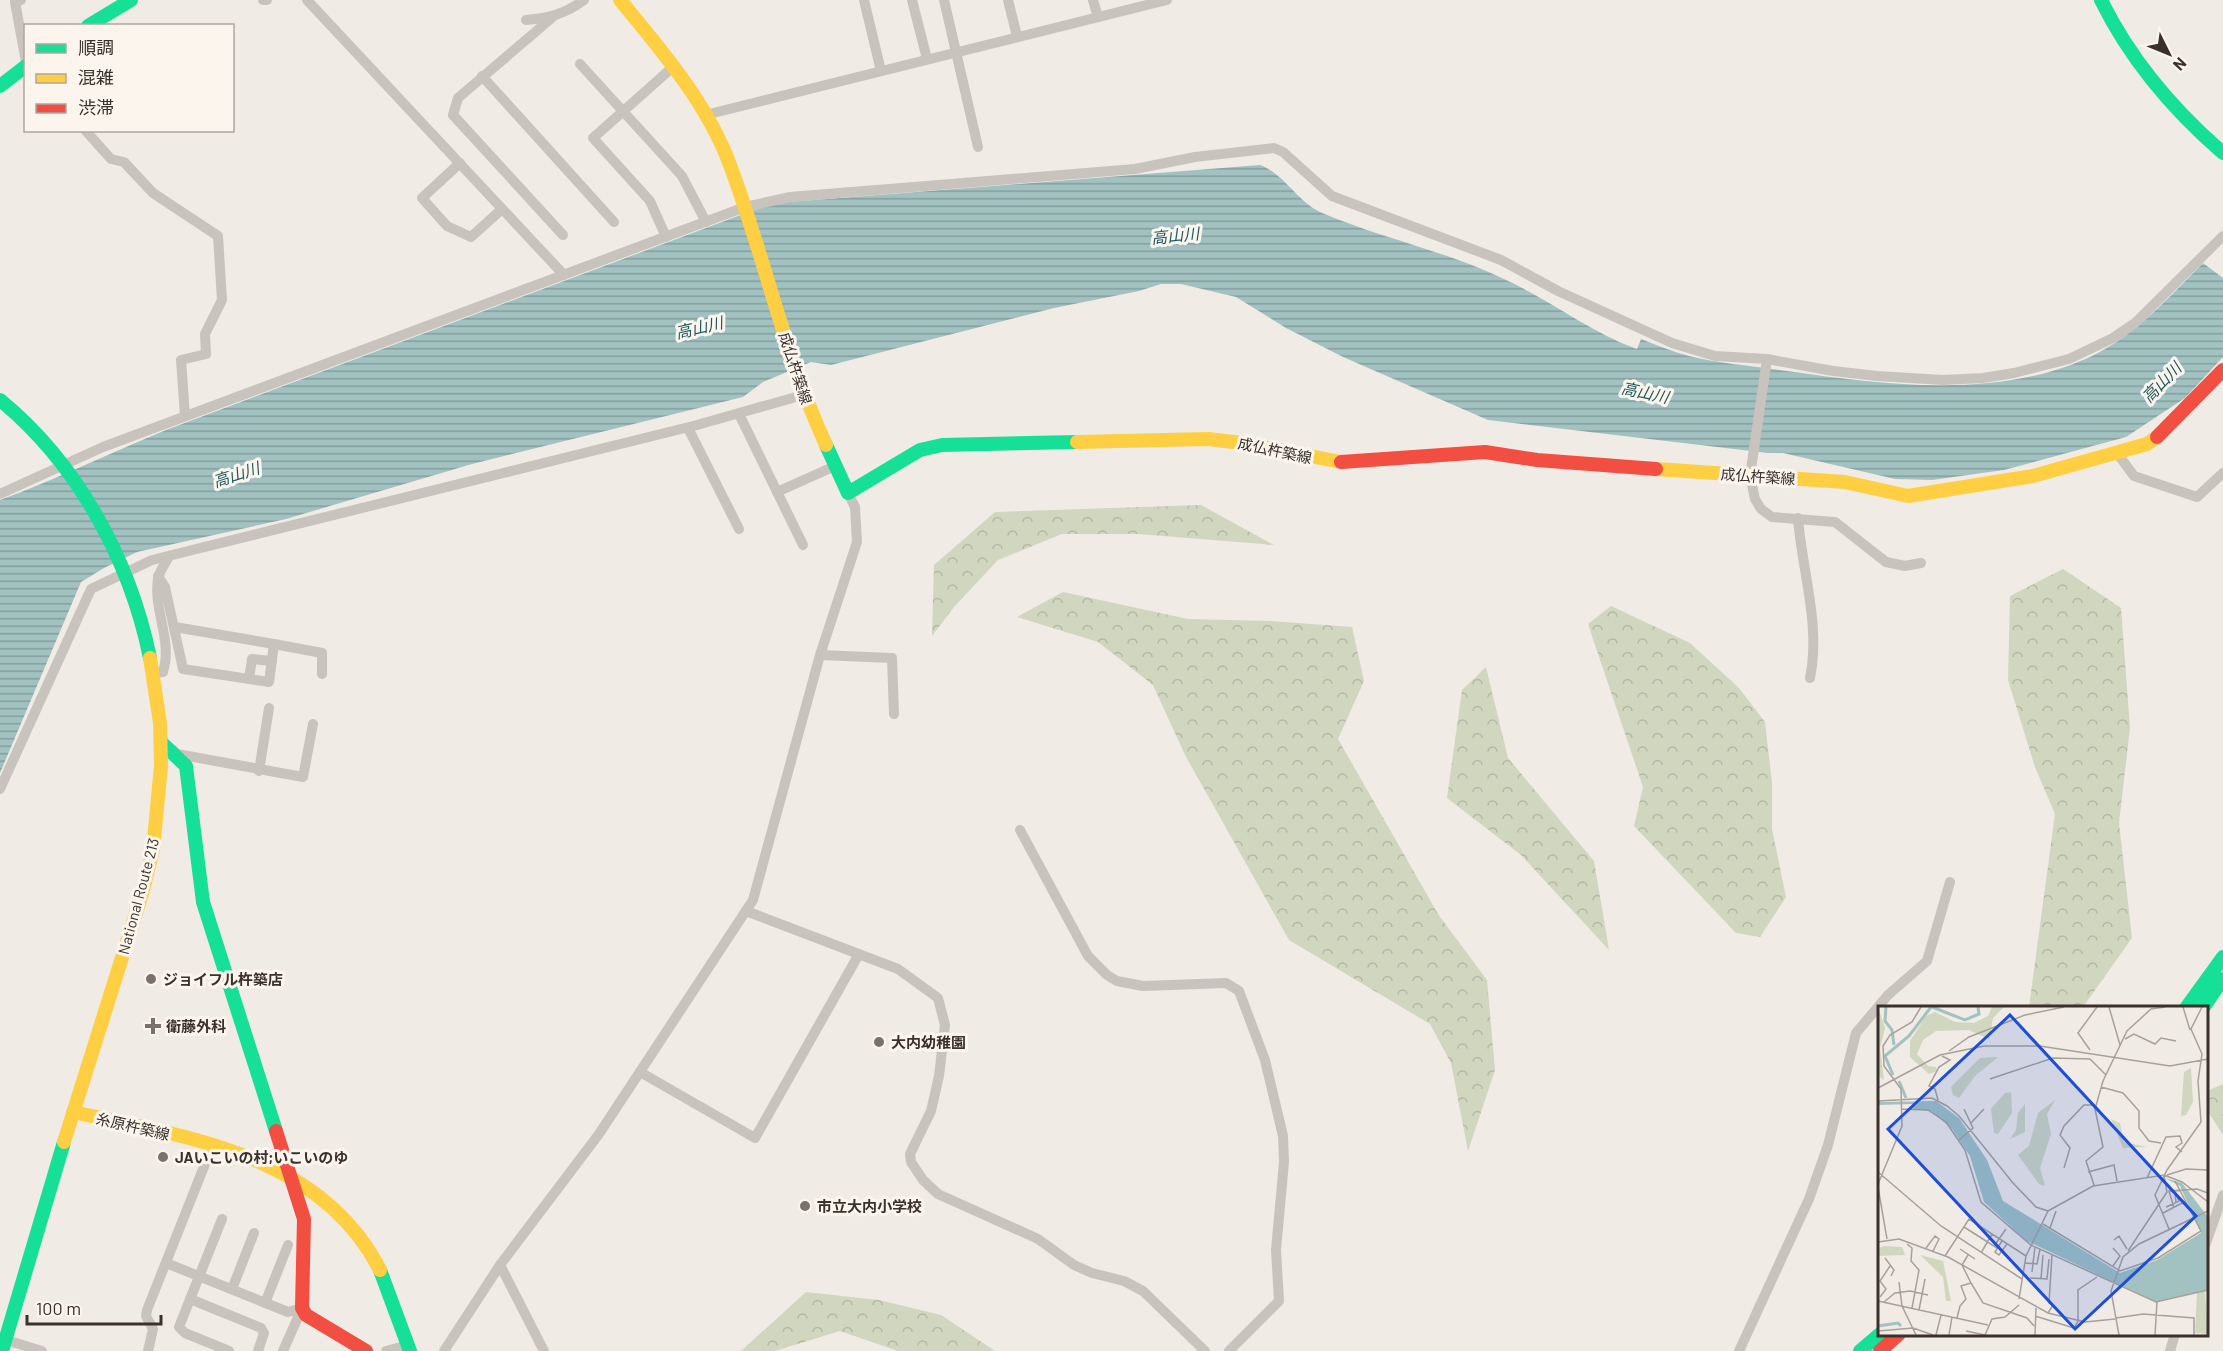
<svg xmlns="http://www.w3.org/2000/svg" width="2223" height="1351" font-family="Barlow,'Noto Sans JP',sans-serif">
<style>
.forest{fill:url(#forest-crowns)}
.water{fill:url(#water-rules)}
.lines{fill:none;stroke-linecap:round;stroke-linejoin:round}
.street{stroke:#c9c3be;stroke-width:10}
.fast{stroke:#16e098;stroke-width:14}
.slow{stroke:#ffcf43;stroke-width:14}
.jam{stroke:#f24e42;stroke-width:14}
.poi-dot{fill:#7a716c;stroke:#fbf5ee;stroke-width:2}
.labels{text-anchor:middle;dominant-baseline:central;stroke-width:6;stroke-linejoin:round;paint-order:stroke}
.street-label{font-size:15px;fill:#3b302b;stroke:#fbf5ee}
.poi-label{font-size:15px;font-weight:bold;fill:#3b302b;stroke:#fbf5ee;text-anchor:start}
.water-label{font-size:16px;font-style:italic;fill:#1f5a5e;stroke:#fbf5ee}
.inset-river{fill:none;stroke:#a1c2c1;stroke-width:3}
.inset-road{fill:none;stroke:#a8a09b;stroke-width:1.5}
.view{fill:#1d4ed8;fill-opacity:0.15;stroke:#1d4ed8;stroke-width:3}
.inset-edge{fill:none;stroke:#3b302b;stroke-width:3}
</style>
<defs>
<pattern id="forest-crowns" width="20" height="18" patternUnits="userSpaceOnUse" patternTransform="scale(1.5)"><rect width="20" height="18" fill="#d1d6bf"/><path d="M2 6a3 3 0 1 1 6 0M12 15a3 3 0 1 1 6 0" fill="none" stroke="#b4b8a4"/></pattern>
<pattern id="water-rules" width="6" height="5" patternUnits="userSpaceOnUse" patternTransform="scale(1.5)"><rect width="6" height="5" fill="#a1c2c1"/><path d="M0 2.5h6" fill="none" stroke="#849e9d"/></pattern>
</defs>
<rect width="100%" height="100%" fill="#f0ebe5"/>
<!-- forest -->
<g class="forest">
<polygon points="1201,505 1274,545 1138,534 1062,534 998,560 954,607 932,636 934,565 995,512"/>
<polygon points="2063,569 2121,608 2130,728 2119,823 2132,938 2083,1007 2029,1007 2055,814 2035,767 2008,680 2010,596"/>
<polygon points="1063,592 1188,619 1270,621 1352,627 1364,681 1338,739 1438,914 1487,980 1495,1070 1468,1151 1451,1063 1430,1024 1289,940 1185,755 1153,685 1098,642 1017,617"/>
<polygon points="1611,606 1690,643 1739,688 1765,722 1772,783 1772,829 1786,897 1760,937 1736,933 1634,826 1643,787 1588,624"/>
<polygon points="1486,667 1508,758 1594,861 1609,950 1521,855 1447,798 1462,690"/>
<polygon points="2223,1084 2223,1135 2207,1110 2207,1091"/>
<polygon points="806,1292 879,1300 941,1315 995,1351 898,1351 840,1331 775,1351 741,1351"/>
</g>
<!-- water -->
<path class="water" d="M1260,165C1284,174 1297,201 1320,212C1380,238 1446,251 1504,279C1550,300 1590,332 1637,349L1641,339C1657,345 1673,352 1689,356C1721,364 1755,366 1787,371C1885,385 1999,400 2092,356C2136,335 2169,297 2203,263L2223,278V357L2185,398L2126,437L2004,470L1932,480L1895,479L1783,453H1768L1488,420L1343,357L1286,328L1236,297L1181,284H1161L1139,291L1054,308L831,365L811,362L763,382L743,397L472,464L286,519L137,552L104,568L81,582L0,773V500C57,479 110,453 166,430L762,207L789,202Z"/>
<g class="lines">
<!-- street -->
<g class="street">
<polyline points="21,0 15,2 26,62"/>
<polyline points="263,0 267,0"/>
<polyline points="307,0 564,275"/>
<polyline points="864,0 881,71"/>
<polyline points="912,0 927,59"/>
<polyline points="944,0 978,147"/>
<polyline points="1008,0 1017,36"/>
<polyline points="1093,0 1098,17"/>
<polyline points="554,16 458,98 453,115 563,235"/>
<path d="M526,20C549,18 565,14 584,0"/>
<polyline points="580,64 682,176 706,222"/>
<polyline points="482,76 614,222"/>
<polyline points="705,115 1167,0"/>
<polyline points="85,130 111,159 124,162 153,193 218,236 222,300 205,334 206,354 181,360 185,416"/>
<polyline points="460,163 422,198 447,226 471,237 502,209"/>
<polyline points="666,237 650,201 593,138 674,66"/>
<polyline points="1767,359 1750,476 1755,499 1761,509 1772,517 1835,522 1886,562 1905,566 1921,563"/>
<polyline points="739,414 803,545"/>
<polyline points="688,428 739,529"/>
<polyline points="2117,453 2134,476 2197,497 2223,473"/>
<polyline points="777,492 835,466"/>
<polyline points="0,494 103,447 745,207 790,197 1135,169 1195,157 1274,148 1283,152 1332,196 1501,260 1558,291 1672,343 1715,356 1767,359 1833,371 1877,376 1943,380 1983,378 2014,373 2069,359 2113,338 2135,323 2223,236"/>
<path d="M1798,518C1802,571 1821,626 1810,678"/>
<polyline points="158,576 165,587 183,669 269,682 274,644 175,627"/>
<polyline points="274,644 322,653 322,674"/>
<polyline points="820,655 892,658 894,714"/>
<path d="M154,673L163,672C173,641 153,610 158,579C159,572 165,564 168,558"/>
<polyline points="249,679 252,659 272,661"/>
<polyline points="173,750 177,754 303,777 313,724"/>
<polyline points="259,771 269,708"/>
<polyline points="0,789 91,589 152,560 697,425 803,395"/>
<polyline points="1020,830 1088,956 1107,975 1117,981 1143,986 1226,983 1239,991 1265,1060 1283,1136 1284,1162 1276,1250 1279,1301 1229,1351"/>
<polyline points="746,911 898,969 938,998 945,1025 939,1076 931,1111 910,1154 911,1162 923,1180 938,1194 1038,1239 1074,1265 1092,1273 1124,1281 1143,1291 1205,1351"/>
<polyline points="640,1072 755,1138 859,954"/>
<polyline points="222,1219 179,1327 185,1333 229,1351"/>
<polyline points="2206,1243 2223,1195"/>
<polyline points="166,1263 288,1312 302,1308"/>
<polyline points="500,1265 544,1351"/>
<polyline points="232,1289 254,1233"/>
<polyline points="190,1299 261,1328 264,1333 258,1351"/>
<polyline points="265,1303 288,1245"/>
<polyline points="3,1339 42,1351"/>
<polyline points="148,1351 153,1329 146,1316 147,1310 213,1144"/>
<polyline points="283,1351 302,1308"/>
<polyline points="386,1351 408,1345"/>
<polyline points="444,1351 500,1265 599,1134 753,900 820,655 857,542 855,507 848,493"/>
<polyline points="1739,1351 1809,1199 1828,1145 1856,1033 1888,995 1927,961 1950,882"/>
<polyline points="2170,1351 2175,1334"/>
</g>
<!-- fast -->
<g class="fast">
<path d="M2101,0C2131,61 2172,109 2223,153"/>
<polyline points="88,26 131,0"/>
<polyline points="0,86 26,66"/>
<path d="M0,400C78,464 130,560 150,658"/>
<polyline points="826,445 848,493 920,450 942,445 1077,442"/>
<polyline points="162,743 186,766 203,902 276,1131"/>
<polyline points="2186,1008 2223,957"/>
<polyline points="2203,1008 2223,979"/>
<polyline points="380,1270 410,1351"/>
<polyline points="2,1351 64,1142"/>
<polyline points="1860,1351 1880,1334"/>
</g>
<!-- slow -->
<g class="slow">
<path d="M620,0C662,51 707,103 730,165C765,258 784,354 826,445"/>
<polyline points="1077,442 1208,439 1242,443 1341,462"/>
<polyline points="1656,469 1845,482 1908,496 2033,476 2147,444 2157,437"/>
<path d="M73,1112C187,1137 321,1154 380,1270"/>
<polyline points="64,1142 142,894 153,850 161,766 160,723 150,658"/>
</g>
<!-- jam -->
<g class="jam">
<polyline points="2157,437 2223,370"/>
<polyline points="1341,462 1485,452 1537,460 1656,469"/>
<polyline points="276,1131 304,1219 302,1308 306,1315 366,1351"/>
<polyline points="1880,1351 1899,1334"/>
</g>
</g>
<!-- markers -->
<g class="poi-dot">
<circle cx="151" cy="979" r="6"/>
<path d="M150 1017h6v6h6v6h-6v6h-6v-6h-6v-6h6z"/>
<circle cx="879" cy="1042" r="6"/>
<circle cx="163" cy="1157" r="6"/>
<circle cx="805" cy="1206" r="6"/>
</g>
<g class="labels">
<!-- street labels -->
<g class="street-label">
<text transform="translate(796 368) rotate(72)">成仏杵築線</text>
<text transform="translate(1275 450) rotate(12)">成仏杵築線</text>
<text transform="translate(1758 476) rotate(4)">成仏杵築線</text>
<text transform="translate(138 896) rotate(-75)">National Route 213</text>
<text transform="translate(133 1126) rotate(13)">糸原杵築線</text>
</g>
<!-- poi labels -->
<g class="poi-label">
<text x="163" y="979">ジョイフル杵築店</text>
<text x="166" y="1026">衛藤外科</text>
<text x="891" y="1042">大内幼稚園</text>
<text x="175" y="1157">JAいこいの村;いこいのゆ</text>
<text x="817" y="1206">市立大内小学校</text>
</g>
<!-- water labels -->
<g class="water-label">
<text transform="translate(1175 235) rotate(-6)">高山川</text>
<text transform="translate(699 327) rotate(-13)">高山川</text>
<text transform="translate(2161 382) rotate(-46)">高山川</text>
<text transform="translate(1645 392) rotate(12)">高山川</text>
<text transform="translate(236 474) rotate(-18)">高山川</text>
</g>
</g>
<!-- overview -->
<g transform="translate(1878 1006)">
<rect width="330" height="330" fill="#f0ebe5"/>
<path d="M0,1L7,22L2,42L6,74L0,70ZM114,1H126L115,12L111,33L91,24L58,25L45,34L39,48L50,60L58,61L59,65L51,68L32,51V35L48,10L57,6L77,16L96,17L110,10ZM120,51L97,70L81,92L75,89L73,81L102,52ZM313,62L315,96L308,109L303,110L306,66ZM133,86L134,107L120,128L116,127L113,103L127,87ZM177,94L169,108L173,128L162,162L167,180L161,178L140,149L151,140L160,107ZM147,98V126L132,133L138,124L140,107ZM233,113L242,117L246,136L269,141L245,142ZM7,240L24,241L27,249L0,250V242ZM42,249L65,255L73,295H68L65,271Z" fill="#d1d6bf"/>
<path d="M327,285L330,328L317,327L319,287Z" fill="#d1d6bf"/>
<path d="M58,95L81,112L109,154L125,195L242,267L279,254L323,227L302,180L287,172L304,177L330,211V284L278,296L149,235L106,196L92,150L74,123L53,105L35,103V98L0,99V96Z" fill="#a1c2c1"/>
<path class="inset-river" d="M8,1L7,15L14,24L16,39M54,1L87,14L101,8L100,1M15,69L7,50L31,30L53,1M21,75L28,92M0,320L20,317L23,320"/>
<path class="inset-road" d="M231,1L242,39M305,1L312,24M247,33L256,28L277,38L283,32L298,35M212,44L200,27L219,1M71,45L91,31L147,9L186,1M112,73L175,52L212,53L228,69M223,81L245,87L261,105V122L271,135L283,137M0,82L62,49L106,40H162L292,60L330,53M60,94L57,83L51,80L61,61L72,54L64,50M0,95L54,92L69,100L81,110L135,177L158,201L170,205L148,250L141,293M23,103L50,104L68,116L87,144L103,196L153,239L278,296L330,284M92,118L106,103M81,134L95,122L86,103M186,162L192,142L182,129L186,120L206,99H217M0,166L63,220L144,273M210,166L236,159L239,175M286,169L304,176L330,196M289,169L308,163L330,164M269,172L288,131L302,130L304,137L298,141L304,146M0,178L24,120L23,83L6,60L5,40L12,29L34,16L43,1M216,179L208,155L225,141L217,103L225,75L249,25L273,3L287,1M0,181L9,233M288,201L295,198L301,195L297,186L298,197M296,202L291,185L319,183L330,187M170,205L215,180L286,169L289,186L250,245M285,207L308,195M165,218L242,265L280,252L323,225L297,175M86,221L119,242M172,222L178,205M291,223L277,189L289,164L323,116L320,75L324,48L313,23L324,1M236,234L241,230L249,243M124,235L117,246L121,249L129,238M0,236L21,233L70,251L170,307L207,316L237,313M29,238L34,242L33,255L41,264L34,302M116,240L128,223M48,242L57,230L61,233L55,245M82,243L97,253M103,247L114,228M90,249L84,259L93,277M67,250L91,213L148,250M7,252L16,264L13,270M147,257L159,258L162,243M235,260L242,250L235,242M154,266L157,241M152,272L169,273L171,253M163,273L165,249M21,276L24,300L38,329M2,291L8,283L2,275L12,260M0,295L110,319M6,296L17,287L32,285L50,289M41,304L47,273M170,307L175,299L171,297L174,249M157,310L196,322L200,315V284L219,271M79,312L82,300L88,293L83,280L93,277L105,297L149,312L156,320M238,312L265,308L316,312V329M0,325L35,322L55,329M88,325L107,329M58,329L63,309M71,329L74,311M107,329L114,313L127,311L141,299M157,329L158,302M241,329L233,285L245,251L261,238L330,205M277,329L279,296"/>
<path class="view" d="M132,9L318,210L197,323L10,123Z"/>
<rect width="330" height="330" class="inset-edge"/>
</g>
<!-- legend -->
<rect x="24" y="24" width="210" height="108" fill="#fbf5ee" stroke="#aea6a0" stroke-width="1.5"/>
<rect x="36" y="44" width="30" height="9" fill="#16e098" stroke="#aea6a0" stroke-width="1.5"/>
<text x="78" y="54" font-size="18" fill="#3b302b">順調</text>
<rect x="36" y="74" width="30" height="9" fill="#ffcf43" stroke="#aea6a0" stroke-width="1.5"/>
<text x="78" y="84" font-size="18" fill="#3b302b">混雑</text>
<rect x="36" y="104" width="30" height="9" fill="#f24e42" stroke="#aea6a0" stroke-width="1.5"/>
<text x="78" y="114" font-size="18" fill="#3b302b">渋滞</text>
<!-- north arrow -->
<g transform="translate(2169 54) rotate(133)" stroke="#fbf5ee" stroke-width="4.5" paint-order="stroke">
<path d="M0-4.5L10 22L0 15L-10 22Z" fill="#3b302b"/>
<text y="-9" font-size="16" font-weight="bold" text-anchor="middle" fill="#3b302b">N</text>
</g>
<!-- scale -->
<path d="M27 1315v9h134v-9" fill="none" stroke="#3b302b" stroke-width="3"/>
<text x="36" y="1315" font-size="18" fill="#3b302b" stroke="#fbf5ee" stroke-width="4.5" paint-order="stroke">100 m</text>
</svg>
